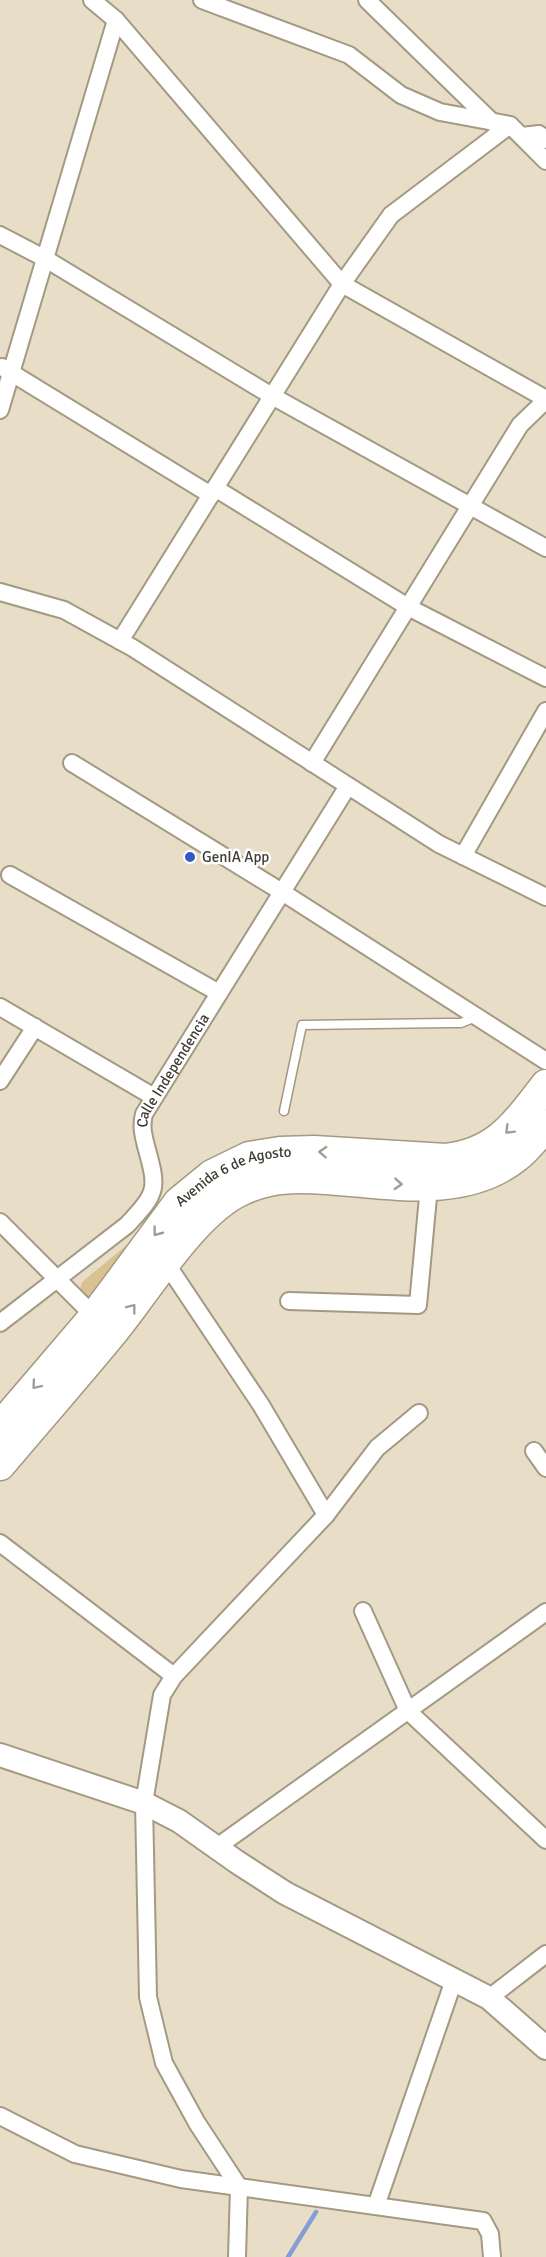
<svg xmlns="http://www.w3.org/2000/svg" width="546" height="2257" font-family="Signika,sans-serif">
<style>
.green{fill:#d9c291}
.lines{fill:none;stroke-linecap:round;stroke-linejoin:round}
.stream{stroke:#859ed5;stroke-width:4.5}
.lane-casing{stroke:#a49983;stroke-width:11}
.street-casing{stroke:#a49983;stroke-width:20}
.secondary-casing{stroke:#a49983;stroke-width:26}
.highway-casing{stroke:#a49983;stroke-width:33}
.lane{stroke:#fff;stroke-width:8}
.street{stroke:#fff;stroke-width:16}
.secondary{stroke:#fff;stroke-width:22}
.highway{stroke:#fff;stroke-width:30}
.oneway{stroke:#a09e99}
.poi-dot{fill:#3059c8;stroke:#fff;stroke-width:2}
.labels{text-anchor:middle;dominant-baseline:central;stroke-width:5;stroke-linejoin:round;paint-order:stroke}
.poi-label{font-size:15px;fill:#413c33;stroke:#fff;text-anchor:start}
.street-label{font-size:15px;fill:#413c33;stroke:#fff}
</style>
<rect width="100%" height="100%" fill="#e8ddc6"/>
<!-- green -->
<polygon class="green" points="139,1235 90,1299 84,1295 80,1289 82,1282"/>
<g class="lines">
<!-- stream -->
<polyline class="stream" points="288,2257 316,2212"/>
<!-- lane casing -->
<g class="lane-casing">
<polyline id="lane" points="284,1111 302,1025 448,1023 461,1023 476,1017"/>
</g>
<!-- street casing -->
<g class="street-casing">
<g id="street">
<polyline points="92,0 116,20 342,284 546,399"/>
<polyline points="202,0 349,55 401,95 440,112 510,125 546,161"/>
<polyline points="367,0 492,122"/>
<polyline points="522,136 539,134 546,140"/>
<polyline points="0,235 44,258 272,396 546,548"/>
<polyline points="2,367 211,495"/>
<polyline points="0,410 116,20"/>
<polyline points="215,488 408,607 546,678"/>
<polyline points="0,592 64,610 133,648 439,844 546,897"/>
<polyline points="120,641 342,284 391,215 510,125"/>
<polyline points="72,763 282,892 546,1061"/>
<polyline points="312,763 520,425 546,400"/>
<polyline points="463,856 546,711"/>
<polyline points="10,875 219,993"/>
<polyline points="0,1007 154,1097"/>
<polyline points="0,1081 35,1027"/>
<polyline points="0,1222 99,1321"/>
<polyline points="166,1263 261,1405 326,1515"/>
<polyline points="289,1301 418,1305 429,1186"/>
<path id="s1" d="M0,1323L127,1225C158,1192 158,1189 146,1146C143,1134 141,1126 144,1114L348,786"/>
<polyline points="534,1451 546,1468"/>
<polyline points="0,1543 174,1676"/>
<polyline points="363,1611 408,1711 546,1840"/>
<polyline points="217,1847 546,1612"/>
<polyline points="489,1998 546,1954"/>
<polyline points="0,2116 75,2154 181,2179 483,2221 490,2234 492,2257"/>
<polyline points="376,2206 454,1980"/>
<polyline points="237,2257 239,2187 197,2123 164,2063 148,1997 144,1803 162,1695 174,1676 326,1515 377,1448 419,1413"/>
</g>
</g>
<!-- secondary casing -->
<g class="secondary-casing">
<polyline id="secondary" points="0,1755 144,1803 179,1821 237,1862 285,1893 489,1998 546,2048"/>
</g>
<!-- highway casing -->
<g class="highway-casing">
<g id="highway">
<path id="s2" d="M0,1427L94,1317L179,1202L212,1175L249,1157L280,1152L314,1151L446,1159C498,1153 516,1123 546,1085"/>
<path d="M0,1465C37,1421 75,1378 112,1333C146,1292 194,1211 242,1190C269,1177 296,1177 326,1179C388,1183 462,1199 515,1158C527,1149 537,1136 546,1125"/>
</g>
</g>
<!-- lane -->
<use href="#lane" class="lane"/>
<!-- street -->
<use href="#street" class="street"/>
<!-- secondary -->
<use href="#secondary" class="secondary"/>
<!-- highway -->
<use href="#highway" class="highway"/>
</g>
<!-- one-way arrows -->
<defs><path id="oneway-chevron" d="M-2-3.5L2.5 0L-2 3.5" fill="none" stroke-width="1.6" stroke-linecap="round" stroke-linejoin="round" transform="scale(1.5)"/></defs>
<g class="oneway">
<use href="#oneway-chevron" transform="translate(509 1130) rotate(135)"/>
<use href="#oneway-chevron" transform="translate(323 1152) rotate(-177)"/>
<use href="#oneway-chevron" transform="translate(398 1184) rotate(4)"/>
<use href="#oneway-chevron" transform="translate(157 1232) rotate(127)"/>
<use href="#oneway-chevron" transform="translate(132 1308) rotate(-52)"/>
<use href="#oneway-chevron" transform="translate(36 1385) rotate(130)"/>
</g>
<!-- markers -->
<circle class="poi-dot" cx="190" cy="857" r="6"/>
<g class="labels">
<!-- poi labels -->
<g class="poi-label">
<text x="202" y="857">GenIA App</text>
</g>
<!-- street labels -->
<g class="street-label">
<text stroke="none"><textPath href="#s1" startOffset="333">Calle Independencia</textPath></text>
<text stroke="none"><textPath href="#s2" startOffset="350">Avenida 6 de Agosto</textPath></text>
</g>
</g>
</svg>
